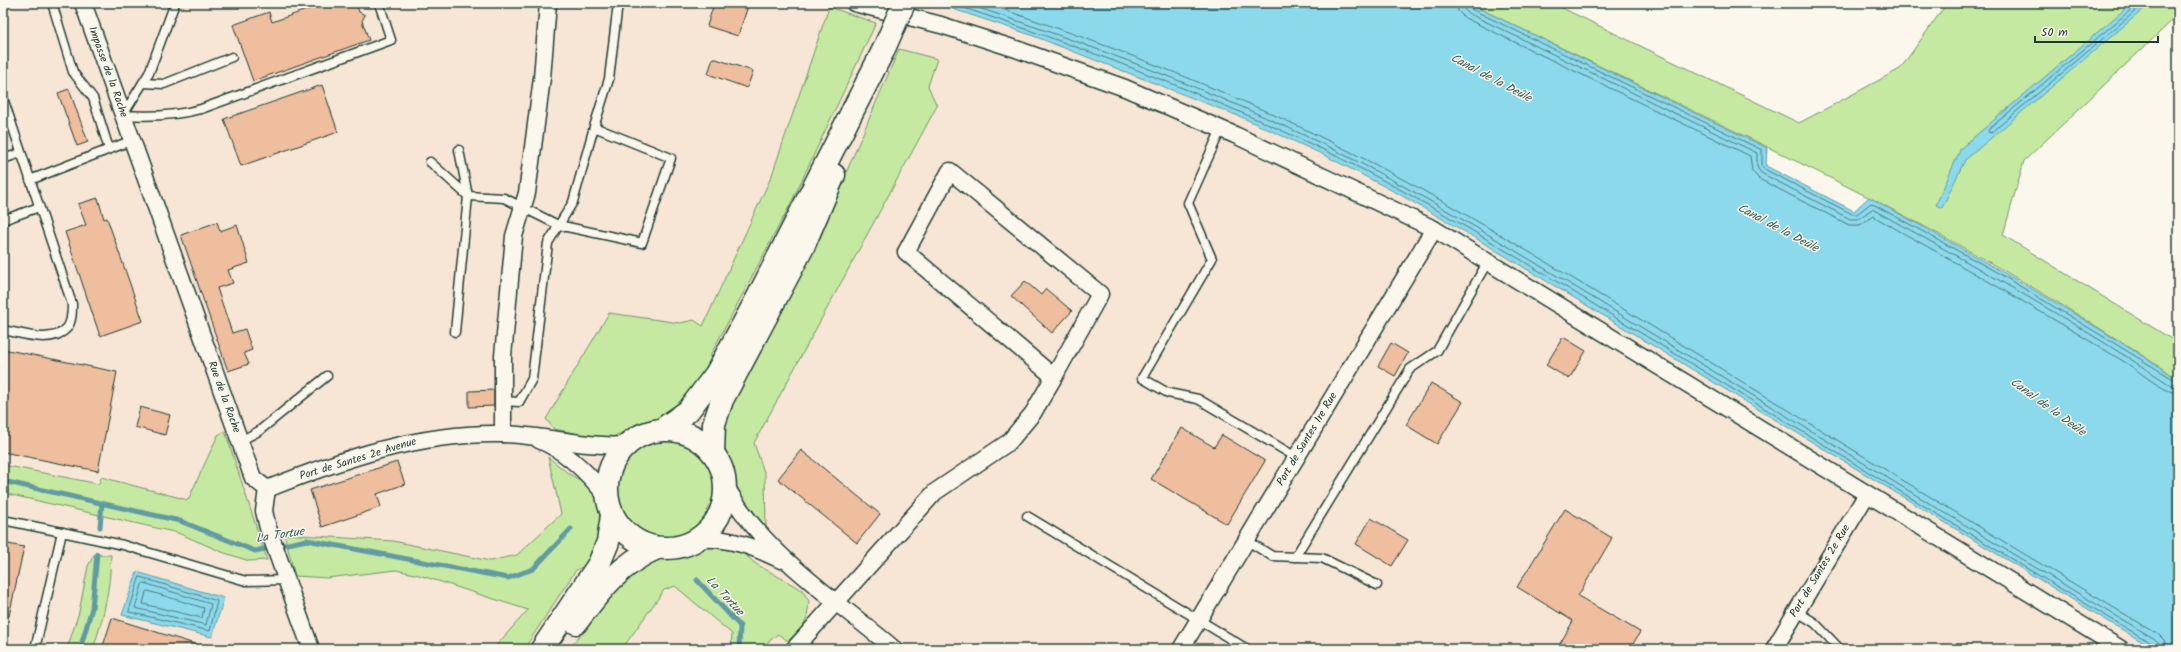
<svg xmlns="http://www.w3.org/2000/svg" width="2181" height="652" font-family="Kalam,sans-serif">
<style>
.built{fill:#f7e6d5}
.green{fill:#c6e9a2;stroke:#72936b}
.water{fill:#8cd9ec;stroke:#609ba2}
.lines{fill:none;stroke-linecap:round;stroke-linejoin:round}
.shore{stroke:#4b7b7e;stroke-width:1}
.stream{stroke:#609ba2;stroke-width:5}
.building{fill:#eebe9e;stroke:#1f3d34}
.lane-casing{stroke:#1f3d34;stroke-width:11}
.street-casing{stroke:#1f3d34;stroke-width:19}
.secondary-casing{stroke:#1f3d34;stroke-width:25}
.lane{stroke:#fbf7ec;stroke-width:8}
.street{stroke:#fbf7ec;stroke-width:16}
.secondary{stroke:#fbf7ec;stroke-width:22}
.secondary-bridge-casing{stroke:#1f3d34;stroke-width:25;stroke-linecap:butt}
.secondary-bridge{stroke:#fbf7ec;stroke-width:22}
.labels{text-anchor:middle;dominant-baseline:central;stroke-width:3;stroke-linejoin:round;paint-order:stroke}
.street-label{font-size:11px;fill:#1f3d34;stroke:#fbf7ec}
.water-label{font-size:12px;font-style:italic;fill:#355c59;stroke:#fbf7ec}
</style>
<rect width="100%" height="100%" fill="#fbf7ec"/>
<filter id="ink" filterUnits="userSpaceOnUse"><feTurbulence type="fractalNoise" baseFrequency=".025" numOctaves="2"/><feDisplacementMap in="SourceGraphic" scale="8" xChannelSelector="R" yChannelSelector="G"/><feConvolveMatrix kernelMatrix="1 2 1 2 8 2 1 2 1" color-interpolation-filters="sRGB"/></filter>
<g filter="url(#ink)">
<!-- built -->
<polygon class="built" points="3,3 954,3 1380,154 2178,630 2178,649 3,649"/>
<!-- green -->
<g class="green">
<path d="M1468,3H1552L1799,123L1900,69L1947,3H2178V15L2024,161L2003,235L2178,343V379C2079,313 1975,251 1868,197C1736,130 1602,68 1468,3Z"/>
<polygon points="829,7 876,23 791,203 711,354 711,362 678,411 661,421 635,426 607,440 554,429 546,419 609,313 680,323 694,320 703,326 772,175"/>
<polygon points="899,49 937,59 928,86 937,106 754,443 765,475 766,528 736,493 721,433 729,407 810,257"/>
<polygon points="225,431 267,560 249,561 222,552 178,533 3,493 3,465 99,484 101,477 188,500 218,435"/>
<circle cx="666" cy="489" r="48"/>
<polygon points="548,457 569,474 587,484 600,505 600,543 589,564 576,570 524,649 493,649 528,610 419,575 396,570 327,578 295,576 284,534 393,541 490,561 517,555 561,514"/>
<polygon points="724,546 741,551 756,564 802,590 809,601 807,618 802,627 788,641 778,634 767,643 771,649 731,649 732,634 675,586 664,590 622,649 569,649 622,581 641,564 662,558 686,555 706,548"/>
<path d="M94,555H111C110,590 104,616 93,649H67L79,612L88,566Z"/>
</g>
<!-- water -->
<g class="water">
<path d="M935,3H1468L1767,148L1766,166L1854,211L1869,197C1974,255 2078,313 2178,379V649H2154L1467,233L1397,193L1326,156L1241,117L1031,35Z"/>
<polygon points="2132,3 2151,3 1965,160 1942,208 1936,205 1961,148"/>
<polygon points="137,572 224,598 212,637 122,615"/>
</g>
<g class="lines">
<!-- shore -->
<g class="shore">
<path d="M949,3C1077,45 1204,93 1326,151C1435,204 1538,271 1641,333C1812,437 1981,542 2153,644L2155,649"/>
<path d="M964,3C1089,44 1214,91 1331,148C1441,203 1545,269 1649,332C1818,435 1986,539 2155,639L2159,643L2160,649"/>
<path d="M984,3C1101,42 1222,88 1333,143C1443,197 1548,264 1653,327C1821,430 1989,534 2158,634L2164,640L2166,649"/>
<path d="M1457,3L1458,11L1465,18L1750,156L1752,171L1759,179L1849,225H1860L1873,216C1957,263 2041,311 2123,361C2137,369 2163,393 2178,393"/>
<path d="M1463,3L1464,9L1468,13L1757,153V167L1761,173L1850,219H1858L1872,209C1974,265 2075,322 2172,386L2178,387"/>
<polyline points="1468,3 1471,9 1762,150 1762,165 1764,169 1852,214 1857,214 1871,203 2000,274 2178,382"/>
<polyline points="2134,3 2133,8 1989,129 1988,132 1991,133 2145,3"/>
<polygon points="140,577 217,601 210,631 129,612"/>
<polygon points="144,583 211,604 206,625 135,608 142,585"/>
<polygon points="148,591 204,608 202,618 143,604 146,592"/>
</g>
<!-- stream -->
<g class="stream">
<polyline points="3,481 180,521 255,551 307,540 508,578 533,569 571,529"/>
<polyline points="100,527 102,503"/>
<polyline points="697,580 740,626 739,649"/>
<polyline points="80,649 92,608 97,554"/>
</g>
</g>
<!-- building -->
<g class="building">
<polygon points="326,3 356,3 359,12 365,15 362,21 369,40 253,81 233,25 269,12 272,22"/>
<polygon points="714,3 749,3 738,36 707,26"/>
<polygon points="713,58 753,71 747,88 708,74"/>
<polygon points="322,85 338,132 241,166 224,119"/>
<polygon points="69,89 88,142 77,146 58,93"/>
<polygon points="98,198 104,219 107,218 143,321 100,336 65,232 86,225 78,204"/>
<polygon points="217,222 220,231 237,225 249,263 228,270 233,283 217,288 232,333 245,329 252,350 244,353 249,364 228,371 181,235"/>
<polygon points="1025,281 1041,295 1046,289 1072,311 1052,333 1011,296"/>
<polygon points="1563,337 1586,351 1569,379 1546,365"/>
<polygon points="1391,343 1408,353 1395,376 1378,366"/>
<polygon points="3,349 117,372 98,471 3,452"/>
<polygon points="1431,383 1463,402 1437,444 1406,425"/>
<polygon points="494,390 494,406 469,407 469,391"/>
<polygon points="140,407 170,415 165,435 135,427"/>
<polygon points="1182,428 1214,447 1222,435 1265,461 1227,524 1151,479"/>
<polygon points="801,450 880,514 857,543 778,479"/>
<polygon points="397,462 405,484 377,494 381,507 322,527 310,490"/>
<polygon points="1565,509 1612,538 1578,596 1640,632 1630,649 1557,649 1573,621 1517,587"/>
<polygon points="1371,518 1408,540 1392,566 1356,544"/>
<polygon points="3,543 24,547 9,616 3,616"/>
<polygon points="112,618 201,646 200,649 102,649"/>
</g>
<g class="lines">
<!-- lane casing -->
<g class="lane-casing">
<g id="lane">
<polyline points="52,3 73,72 93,98 109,149"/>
<path d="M175,3L149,73L123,115C151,117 175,116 201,109L391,40L379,3"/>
<polyline points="143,83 164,84 232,57"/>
<path d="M3,98L72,304C72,312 72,322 67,328C52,345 21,333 3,330"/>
<polyline points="594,127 609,79 618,3"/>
<polyline points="1221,129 1188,203 1212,259 1142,378 1168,393 1198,399 1296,457"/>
<polyline points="3,159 21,153"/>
<polyline points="430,162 468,196 504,198 558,225 642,243 671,158 594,127 573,202 548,243 532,379 519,402 503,401"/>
<polyline points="30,180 133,140"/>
<polyline points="3,220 39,207"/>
<polyline points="455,332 468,196 459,150"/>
<polyline points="240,441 259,431 327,376"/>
<polyline points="1027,516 1247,649"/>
<polyline points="3,520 62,532"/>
<polyline points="1246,540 1272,556 1322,558 1377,585"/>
<polyline points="1295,557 1410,369 1437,351 1488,261"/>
<polyline points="1796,611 1815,623 1840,649"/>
<polyline points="35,649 62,532 123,545 246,581 286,580"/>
</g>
</g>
<!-- street casing -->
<g class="street-casing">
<g id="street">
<polyline points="83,3 253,478 267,489 264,511 268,528 311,649"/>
<polyline points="854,3 941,25 1016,49 1125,88 1235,135 1434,229 2121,649"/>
<polygon points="950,171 1100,294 1054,377 906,252"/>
<polyline points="503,434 503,356 514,236 527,193 542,78 548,3"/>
<path d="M539,440C567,451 589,474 607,497"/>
<path d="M725,484C759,551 838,601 894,649"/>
<path d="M267,489C342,459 420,432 502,434C544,435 585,448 626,445"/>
<path d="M698,539C729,537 754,547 781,560"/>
<polyline points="794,649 935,492 1009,442 1033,413 1054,377"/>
<polyline points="1181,649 1434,229"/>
<polyline points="1774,649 1867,494"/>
</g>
</g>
<!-- secondary casing -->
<g class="secondary-casing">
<g id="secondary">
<circle cx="666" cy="489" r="59"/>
<polyline points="661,430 688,411 716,374 758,297 883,51"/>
<polyline points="713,453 714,424 722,400 803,247 834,175"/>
<path d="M576,623C599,592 621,563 657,548"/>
<polyline points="542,649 599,564 608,542 612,515"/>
</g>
</g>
<!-- lane -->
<use href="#lane" class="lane"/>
<!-- street -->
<use href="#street" class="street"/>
<!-- secondary -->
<use href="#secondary" class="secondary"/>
<!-- secondary-bridge casing -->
<g class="secondary-bridge-casing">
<polyline id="secondary-bridge" points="883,51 904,3"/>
</g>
<!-- secondary-bridge -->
<use href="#secondary-bridge" class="secondary-bridge"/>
</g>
</g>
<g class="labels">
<!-- street labels -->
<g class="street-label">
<text transform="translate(108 72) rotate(70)">Impasse de la Rache</text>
<text transform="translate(224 397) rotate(70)">Rue de la Rache</text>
<text transform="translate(1307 439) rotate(-59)">Port de Santes 1re Rue</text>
<text transform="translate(358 459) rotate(-17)">Port de Santes 2e Avenue</text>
<text transform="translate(1820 571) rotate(-59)">Port de Santes 2e Rue</text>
</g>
<!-- water labels -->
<g class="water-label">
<text transform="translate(1491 78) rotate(28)">Canal de la Deûle</text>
<text transform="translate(1778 228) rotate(28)">Canal de la Deûle</text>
<text transform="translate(2048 407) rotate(36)">Canal de la Deûle</text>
<text transform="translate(280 535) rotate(-9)">La Tortue</text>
<text transform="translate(725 596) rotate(47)">La Tortue</text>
</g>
</g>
<!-- margin -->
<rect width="2181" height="652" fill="none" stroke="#fbf7ec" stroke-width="16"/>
<rect x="8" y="8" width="2165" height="636" fill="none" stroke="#1f3d34" stroke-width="1.5" filter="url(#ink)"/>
<!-- scale -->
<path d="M2035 36v6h123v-6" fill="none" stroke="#1f3d34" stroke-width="2"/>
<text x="2041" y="36" font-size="12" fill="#1f3d34" stroke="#fbf7ec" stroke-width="3" paint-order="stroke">50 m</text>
</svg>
